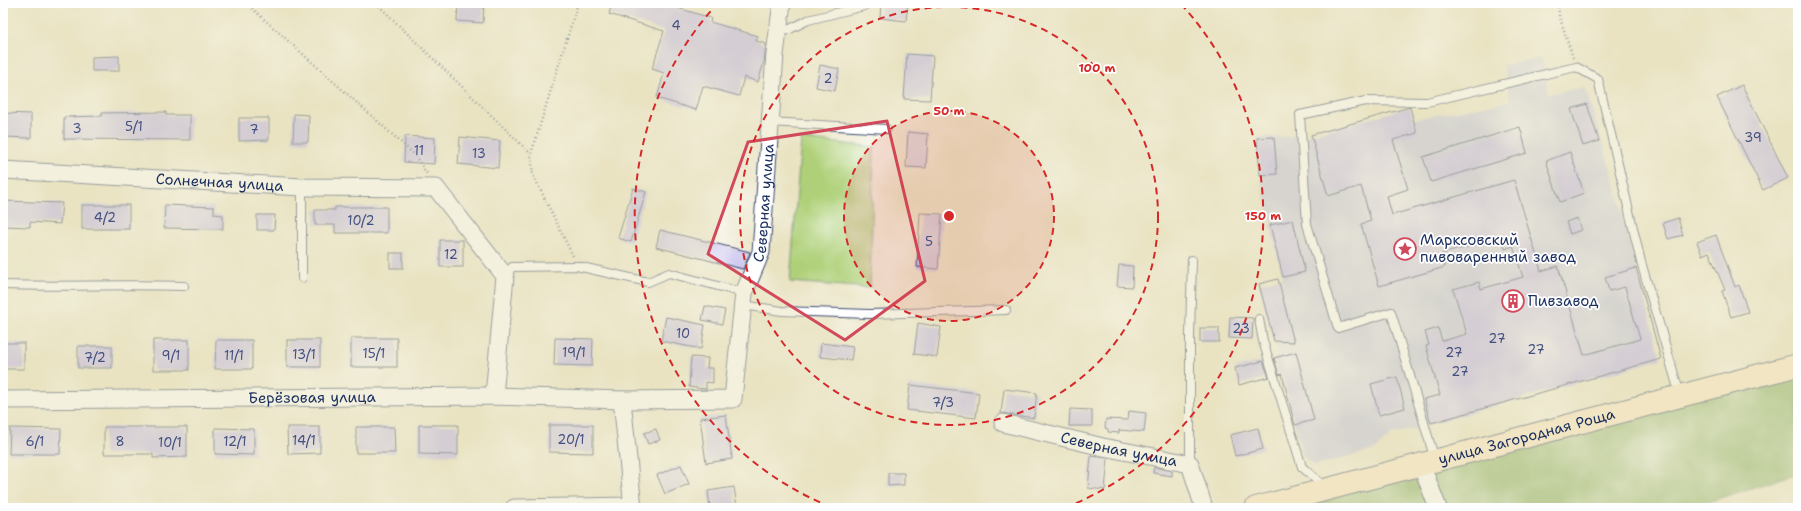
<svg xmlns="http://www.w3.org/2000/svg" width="1801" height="511" font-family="'Shantell Sans',sans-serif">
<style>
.industrial{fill:#c0c2dd}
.green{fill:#afd078;stroke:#65806b}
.forest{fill:#8bb268;stroke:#537063}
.building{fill:#bbb2e7}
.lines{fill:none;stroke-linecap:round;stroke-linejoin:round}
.lane-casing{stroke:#3a4a6d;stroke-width:10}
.street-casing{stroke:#3a4a6d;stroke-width:19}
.secondary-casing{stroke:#3a4a6d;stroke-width:24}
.path{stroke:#3a4a6d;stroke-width:2.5;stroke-dasharray:1 3;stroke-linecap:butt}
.lane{stroke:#fff;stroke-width:8}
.street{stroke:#fff;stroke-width:17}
.secondary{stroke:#fae7c3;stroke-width:22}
.marked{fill:none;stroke:#d1495b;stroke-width:3;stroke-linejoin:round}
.ring{fill:none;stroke:#d62828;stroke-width:2;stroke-dasharray:7 5}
.labels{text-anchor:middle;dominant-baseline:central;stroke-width:3.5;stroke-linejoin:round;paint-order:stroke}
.number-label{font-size:13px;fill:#435080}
.street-label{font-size:15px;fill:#1b2f5e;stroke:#fff}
.poi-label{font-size:15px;fill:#1b2f5e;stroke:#fff;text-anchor:start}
.centre{fill:#d62828;stroke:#fff;stroke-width:2}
.ring-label{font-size:12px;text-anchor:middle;font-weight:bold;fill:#d62828;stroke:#fff;stroke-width:3.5;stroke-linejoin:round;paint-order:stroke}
</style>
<rect width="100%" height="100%" fill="#fff"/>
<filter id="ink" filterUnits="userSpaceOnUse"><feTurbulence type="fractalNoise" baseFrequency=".025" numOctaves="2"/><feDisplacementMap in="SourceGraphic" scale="8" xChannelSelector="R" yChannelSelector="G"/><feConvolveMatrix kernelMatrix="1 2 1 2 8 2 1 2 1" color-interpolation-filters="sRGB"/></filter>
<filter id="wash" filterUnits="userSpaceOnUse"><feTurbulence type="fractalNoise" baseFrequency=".012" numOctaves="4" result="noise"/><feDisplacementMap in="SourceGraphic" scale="16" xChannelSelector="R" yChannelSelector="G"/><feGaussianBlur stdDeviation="0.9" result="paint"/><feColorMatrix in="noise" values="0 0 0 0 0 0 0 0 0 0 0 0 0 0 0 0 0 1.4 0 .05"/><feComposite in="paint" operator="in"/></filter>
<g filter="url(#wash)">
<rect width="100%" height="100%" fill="#e9e3c2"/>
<!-- industrial -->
<polygon class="industrial" points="1542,58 1549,94 1585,87 1615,182 1636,268 1661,359 1391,435 1375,450 1314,466 1303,456 1259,284 1283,277 1260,175 1257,138 1311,135 1410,107 1414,119 1510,101 1503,65"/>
<!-- green -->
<polygon class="green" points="801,139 874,147 870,288 790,282"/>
<!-- forest -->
<polygon class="forest" points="1798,365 1798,473 1689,508 1260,508"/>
<g id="blocks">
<!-- building -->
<g class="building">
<polygon points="458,3 484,3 483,23 457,21"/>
<polygon points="612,3 661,3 711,18 710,22 758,36 756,41 766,44 764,62 758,82 744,77 739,96 703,86 696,110 657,98 664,73 652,69 664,31 609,14"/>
<polygon points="881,3 908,3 906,21 880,18"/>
<polygon points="907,54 933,56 930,100 904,99"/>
<polygon points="119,56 119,71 92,71 92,57"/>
<polygon points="820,65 839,69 835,91 816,87"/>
<polygon points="1742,85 1788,178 1763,190 1717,97"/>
<polygon points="1587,104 1599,141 1583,146 1571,109"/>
<polygon points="1410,107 1417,133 1393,140 1408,189 1387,196 1392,215 1514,180 1541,271 1558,266 1584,355 1640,339 1625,287 1609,291 1605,277 1636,268 1661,359 1431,423 1424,399 1440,395 1426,346 1429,345 1425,332 1438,328 1442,341 1467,334 1453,289 1479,282 1481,289 1523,277 1513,246 1505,249 1502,237 1442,254 1445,267 1379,286 1361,224 1371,221 1361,186 1328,196 1311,135"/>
<polygon points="166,112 166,115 190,115 190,140 64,139 64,117 102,116 102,113"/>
<polygon points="3,113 31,114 31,138 3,137"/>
<polygon points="294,114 309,115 308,142 293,142"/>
<polygon points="239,118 269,118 269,140 239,141"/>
<polygon points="1520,127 1527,153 1431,182 1423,157"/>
<polygon points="908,132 928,134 926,168 906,167"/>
<polygon points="405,136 435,138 434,164 404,162"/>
<polygon points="460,137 500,141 498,168 458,164"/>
<polygon points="1274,137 1277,174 1260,175 1257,138"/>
<polygon points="1570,152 1584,193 1560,202 1546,161"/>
<polygon points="633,188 646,192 631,242 618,238"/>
<polygon points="3,201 62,203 60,224 30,222 30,227 3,226"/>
<rect x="82" y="205" width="47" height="24"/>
<polygon points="165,205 214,207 214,214 223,215 223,229 164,228"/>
<polygon points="335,207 387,207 387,233 335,233 335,225 315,225 315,210 335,210"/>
<polygon points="920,213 942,214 938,269 917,267"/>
<polygon points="257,215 275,215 274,230 257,230"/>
<polygon points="1577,218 1581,230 1570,234 1566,222"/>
<polygon points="1678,218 1683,235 1668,239 1663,223"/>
<polygon points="1293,220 1305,272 1283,277 1270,225"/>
<polygon points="660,230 750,252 749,255 743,269 656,247"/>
<polygon points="1716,235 1735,287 1739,285 1748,312 1731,317 1722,291 1725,290 1709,252 1702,255 1697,242"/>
<rect x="440" y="240" width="23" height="27"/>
<rect x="390" y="253" width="13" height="15"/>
<polygon points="1119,265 1133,266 1132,287 1117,286"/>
<polygon points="1278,279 1294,342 1274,341 1259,284"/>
<polygon points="705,306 725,310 722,324 702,320"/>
<polygon points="666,317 705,325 701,349 661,341"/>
<polygon points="1230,317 1253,318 1252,339 1229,338"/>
<polygon points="918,323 941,327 937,357 914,354"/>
<rect x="1200" y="328" width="19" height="14"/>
<rect x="351" y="338" width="46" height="29"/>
<polygon points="555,338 593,339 592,366 554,365"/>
<rect x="153" y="340" width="36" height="30"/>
<polygon points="216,340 252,340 252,369 215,369"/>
<rect x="287" y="340" width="33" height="27"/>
<rect x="3" y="343" width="21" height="26"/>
<polygon points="821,343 853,347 851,360 820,357"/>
<rect x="78" y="346" width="34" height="22"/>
<polygon points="1296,352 1314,420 1295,425 1282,374 1279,375 1274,358"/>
<polygon points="691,357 708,358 707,368 713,368 713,383 706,382 706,389 689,387"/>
<polygon points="1263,361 1269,377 1239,385 1235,368"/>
<polygon points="1397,377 1405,408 1379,415 1371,384"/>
<polygon points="910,385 979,393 976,418 907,410"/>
<polygon points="1004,389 1037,393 1034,418 1001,413"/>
<polygon points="1070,409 1092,410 1092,426 1069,426"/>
<polygon points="1129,411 1146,413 1144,432 1119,430 1119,433 1108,432 1108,429 1105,428 1106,419 1128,420"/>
<polygon points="726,415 732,459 706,463 700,418"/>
<polygon points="419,425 458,425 458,455 419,454"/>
<polygon points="549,425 593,425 593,453 549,452"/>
<polygon points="104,427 187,427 187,457 153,458 153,454 104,454"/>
<polygon points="287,427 320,427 320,453 288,454"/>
<polygon points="356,427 394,427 395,453 356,453"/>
<polygon points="10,428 61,429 60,454 9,454"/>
<polygon points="215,428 254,429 254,455 215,454"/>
<polygon points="1258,428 1263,449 1235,456 1230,435"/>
<polygon points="656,429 660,440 648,444 644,433"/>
<polygon points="1091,456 1108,458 1105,490 1088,488"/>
<polygon points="681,465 689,484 665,494 657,475"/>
<polygon points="1154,467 1172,471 1172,476 1153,473"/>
<polygon points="888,473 904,473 904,485 888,486"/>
<polygon points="734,487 737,508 710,508 708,491"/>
</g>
</g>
</g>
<g filter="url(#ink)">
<use href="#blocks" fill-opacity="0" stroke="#3a4a6d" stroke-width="1"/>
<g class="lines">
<!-- lane casing -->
<g class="lane-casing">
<g id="lane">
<polyline points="778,32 790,29 808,20 864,6"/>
<polyline points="770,122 887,129"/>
<polyline points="505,276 512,267 577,266 648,282 669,273 744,293"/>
<polyline points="302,278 302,187"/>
<path d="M3,285C63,287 124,284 184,286"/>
<polyline points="743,305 782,311 870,314 1006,310"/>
<polyline points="1259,319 1263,341 1302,467 1325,487"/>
<polyline points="1435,460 1391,312 1338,328 1307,224 1300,115 1366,101 1427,102 1576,67 1598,79 1641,262 1680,395"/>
<polyline points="1190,464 1190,335 1192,260"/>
</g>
</g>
<!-- street casing -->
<g class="street-casing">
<g id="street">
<path id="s1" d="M3,170L302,187L436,188L505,276L494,396"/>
<path id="s2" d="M3,400L494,396L622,400L733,399L744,293L761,252L775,54L782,3"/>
<polyline points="622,400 633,508"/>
<path id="s3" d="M1003,423L1103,447L1190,464L1204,508"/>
<polyline points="1421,464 1438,508"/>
<polyline points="514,508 633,506"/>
</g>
</g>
<!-- secondary casing -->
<g class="secondary-casing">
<g id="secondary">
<path id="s4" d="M1256,508L1798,365"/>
</g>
</g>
<!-- path -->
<g class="path">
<polyline points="246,3 414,154 427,174"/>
<polyline points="376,3 531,154"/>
<polyline points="1558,3 1559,15 1573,58"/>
<polyline points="573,256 533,175 531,154 578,3"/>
</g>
<!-- lane -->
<use href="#lane" class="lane"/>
<!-- street -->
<use href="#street" class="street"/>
<!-- secondary -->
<use href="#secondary" class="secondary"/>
</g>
</g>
<!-- marked area -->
<path d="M0 0H1801V511H0ZM887,121L925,281L845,340L708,254L748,142Z" fill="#e9e3c2" fill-opacity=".55" fill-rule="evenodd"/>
<path class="marked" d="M887,121L925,281L845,340L708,254L748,142Z"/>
<!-- distance rings -->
<circle cx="949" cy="216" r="105" fill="#d62828" fill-opacity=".12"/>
<g class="ring">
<circle cx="949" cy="216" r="105"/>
<circle cx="949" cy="216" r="209"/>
<path d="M831 507A314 314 0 0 1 717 4M1181 4A314 314 0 0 1 1067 507"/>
</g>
<!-- icons -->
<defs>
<g id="sight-ring" transform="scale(1.15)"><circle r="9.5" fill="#fff" stroke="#d1495b" stroke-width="1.5"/><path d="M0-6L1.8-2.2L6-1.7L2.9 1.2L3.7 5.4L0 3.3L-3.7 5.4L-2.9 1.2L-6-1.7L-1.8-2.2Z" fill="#d1495b"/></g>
<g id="building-ring" transform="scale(1.15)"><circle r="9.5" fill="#fff" stroke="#d1495b" stroke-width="1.5"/><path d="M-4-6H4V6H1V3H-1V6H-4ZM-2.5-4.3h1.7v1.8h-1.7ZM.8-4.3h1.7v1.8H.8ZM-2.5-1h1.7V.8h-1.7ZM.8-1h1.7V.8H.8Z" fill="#d1495b"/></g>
</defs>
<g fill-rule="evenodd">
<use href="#sight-ring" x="1405" y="249"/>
<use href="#building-ring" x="1513" y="301"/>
</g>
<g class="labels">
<!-- number labels -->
<g class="number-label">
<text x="676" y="25">4</text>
<text x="828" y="78">2</text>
<text x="134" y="126">5/1</text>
<text x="77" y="128">3</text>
<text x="254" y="129">7</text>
<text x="1753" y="137">39</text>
<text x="419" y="150">11</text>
<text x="479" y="153">13</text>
<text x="105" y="217">4/2</text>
<text x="361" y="220">10/2</text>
<text x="929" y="241">5</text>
<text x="451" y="254">12</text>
<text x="1241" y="328">23</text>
<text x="683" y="333">10</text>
<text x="1497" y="338">27</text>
<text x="1536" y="349">27</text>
<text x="574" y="352">19/1</text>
<text x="1454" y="352">27</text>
<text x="374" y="353">15/1</text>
<text x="304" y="354">13/1</text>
<text x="171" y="355">9/1</text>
<text x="234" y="355">11/1</text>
<text x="95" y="357">7/2</text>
<text x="1460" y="371">27</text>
<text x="943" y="402">7/3</text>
<text x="571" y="439">20/1</text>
<text x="304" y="440">14/1</text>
<text x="35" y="441">6/1</text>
<text x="120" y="441">8</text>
<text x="235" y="441">12/1</text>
<text x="170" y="442">10/1</text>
</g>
<!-- street labels -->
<g class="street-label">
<text stroke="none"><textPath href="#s1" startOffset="217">Солнечная улица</textPath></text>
<text stroke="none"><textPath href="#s2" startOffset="930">Северная улица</textPath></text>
<text stroke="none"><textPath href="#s2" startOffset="309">Берёзовая улица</textPath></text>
<text stroke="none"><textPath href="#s4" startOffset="280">улица Загородная Роща</textPath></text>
<text stroke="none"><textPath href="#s3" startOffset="119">Северная улица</textPath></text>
</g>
<!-- poi labels -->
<g class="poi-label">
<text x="1420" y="240">Марксовский<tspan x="1420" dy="17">пивоваренный завод</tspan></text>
<text x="1528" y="301">Пивзавод</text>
</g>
</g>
<circle cx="949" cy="216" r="6" class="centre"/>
<g class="ring-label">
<text x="1097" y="72">100 m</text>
<text x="949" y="115">50 m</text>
<text x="1263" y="220">150 m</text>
</g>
<!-- margin -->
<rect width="1801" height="511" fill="none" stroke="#fff" stroke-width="16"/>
</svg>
